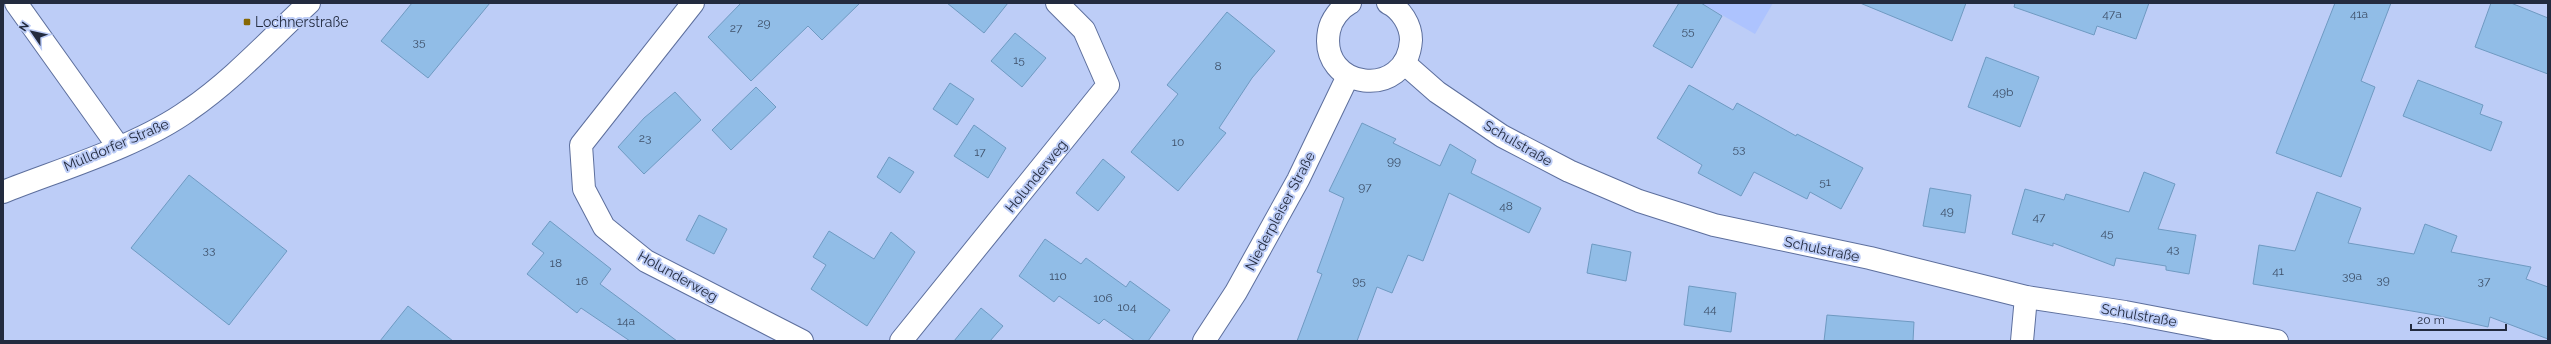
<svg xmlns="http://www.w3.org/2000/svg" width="2551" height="344" font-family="Raleway,sans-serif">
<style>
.built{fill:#adc3fe}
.building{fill:#91bde7;stroke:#6f9ac2}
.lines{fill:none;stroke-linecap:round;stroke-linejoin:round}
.street-casing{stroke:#5d6f9d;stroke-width:24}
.secondary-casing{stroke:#5d6f9d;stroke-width:24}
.street{stroke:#fff;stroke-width:22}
.secondary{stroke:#fff;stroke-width:22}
.poi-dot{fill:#876804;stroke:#bdcdf7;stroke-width:1.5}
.labels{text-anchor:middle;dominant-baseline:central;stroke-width:4;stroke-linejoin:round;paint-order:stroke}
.number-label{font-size:12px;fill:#3e5069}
.poi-label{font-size:14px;fill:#232b3f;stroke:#bdcdf7;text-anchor:start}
.street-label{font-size:14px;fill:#232b3f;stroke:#bdcdf7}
</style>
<rect width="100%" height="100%" fill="#bdcdf7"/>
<!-- built -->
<polygon class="built" points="1701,3 1773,3 1755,34"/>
<!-- building -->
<g class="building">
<polygon points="412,3 490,3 428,78 381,41"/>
<polygon points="741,3 860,3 822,40 808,26 751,81 708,37"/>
<polygon points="947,3 1008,3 984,33"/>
<polygon points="1679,3 1701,3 1722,16 1692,68 1653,46"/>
<polygon points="1860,3 1966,3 1952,41"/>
<polygon points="2015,3 2149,3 2136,39 2097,26 2094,35 2014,7"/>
<polygon points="2335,3 2391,3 2361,81 2375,87 2341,177 2276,153"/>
<polygon points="2491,3 2511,3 2548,18 2548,74 2475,47"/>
<polygon points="1227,12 1275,51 1252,78 1219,128 1226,133 1178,191 1131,152 1178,94 1167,85"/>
<polygon points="1015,33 1046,58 1022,87 991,61"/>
<polygon points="1986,57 2039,77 2020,127 1968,107"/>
<polygon points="2418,80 2483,105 2480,114 2502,122 2491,151 2403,116"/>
<polygon points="950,83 974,99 957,125 933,109"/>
<polygon points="1689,85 1733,110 1737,103 1796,136 1797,134 1863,168 1841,209 1810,192 1807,199 1754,172 1741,196 1698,173 1702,165 1657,138"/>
<polygon points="756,87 776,107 731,150 712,130"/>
<polygon points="675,92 701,120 644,174 618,147 644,118"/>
<polygon points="1362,123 1396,139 1393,143 1440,166 1450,144 1476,160 1471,173 1541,208 1529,233 1449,193 1423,261 1408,255 1392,293 1377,287 1357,341 1297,341 1322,274 1317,272 1344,198 1329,191"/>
<polygon points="974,125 1006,148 988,178 954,156"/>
<polygon points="889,157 914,172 900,193 877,177"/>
<polygon points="1103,159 1125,177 1098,211 1076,193"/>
<polygon points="2144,172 2175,184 2158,229 2196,235 2189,274 2166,270 2166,266 2116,258 2114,266 2053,243 2053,246 2012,234 2025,189 2064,200 2066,194 2129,212"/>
<polygon points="189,175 287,251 229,325 131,248"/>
<polygon points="1930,188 1971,195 1965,233 1923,226"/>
<polygon points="2317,192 2361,208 2348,243 2414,254 2425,224 2457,236 2451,252 2531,267 2526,279 2548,287 2548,339 2490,317 2488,327 2435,315 2253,284 2259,245 2295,251"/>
<polygon points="699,215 727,229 714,254 686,240"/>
<polygon points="550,221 611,269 600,284 677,341 630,341 581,308 577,313 527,274 544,253 532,244"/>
<polygon points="829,231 874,259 891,232 915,252 867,326 811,289 826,265 813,257"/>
<polygon points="1045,239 1081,264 1086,258 1126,287 1130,281 1170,310 1148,341 1135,341 1104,319 1099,324 1059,296 1054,302 1019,276"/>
<polygon points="1592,244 1631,252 1626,281 1587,273"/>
<polygon points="1689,286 1736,293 1731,332 1684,325"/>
<polygon points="408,306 453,341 380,341"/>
<polygon points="981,308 1003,326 990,341 954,341"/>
<polygon points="1827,315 1914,322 1913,341 1824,341"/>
</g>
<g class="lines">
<!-- street casing -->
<g class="street-casing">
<g id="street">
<polyline points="16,3 118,146"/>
<polyline points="693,3 581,145 584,189 604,227 646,261 802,341"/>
<path d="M3,192C61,169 139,146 189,110C233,80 270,39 309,3"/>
<polyline points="901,341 1108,85 1084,30 1057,3"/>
<polyline points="1204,341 1236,292 1298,180 1348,76"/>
<polyline points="2022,341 2026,297"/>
</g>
</g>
<!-- secondary casing -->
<g class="secondary-casing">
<g id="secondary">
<path d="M1350,3C1340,8 1331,20 1329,31C1318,90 1407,101 1411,40C1411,25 1401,9 1388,3"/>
<polyline points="1404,63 1437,92 1502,136 1569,171 1639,201 1714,225 1870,258 2026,297 2125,312 2277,341"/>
</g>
</g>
<!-- street -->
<use href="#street" class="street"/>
<!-- secondary -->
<use href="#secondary" class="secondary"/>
</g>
<!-- markers -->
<rect class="poi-dot" x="243" y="18" width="8" height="8" rx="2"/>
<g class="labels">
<!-- number labels -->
<g class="number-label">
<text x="2112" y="14">47a</text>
<text x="2359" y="14">41a</text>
<text x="764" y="23">29</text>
<text x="736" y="28">27</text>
<text x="1688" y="31">55</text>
<text x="419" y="42">35</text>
<text x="1019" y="60">15</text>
<text x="1218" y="66">8</text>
<text x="2003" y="92">49b</text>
<text x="645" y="138">23</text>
<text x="1178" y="142">10</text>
<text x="1739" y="149">53</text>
<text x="980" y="152">17</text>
<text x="1394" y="161">99</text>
<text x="1825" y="182">51</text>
<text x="1365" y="187">97</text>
<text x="1506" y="206">48</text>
<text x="1947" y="211">49</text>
<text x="2039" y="217">47</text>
<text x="2107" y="233">45</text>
<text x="2173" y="249">43</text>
<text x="209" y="250">33</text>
<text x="556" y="263">18</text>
<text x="2278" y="271">41</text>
<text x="1058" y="276">110</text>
<text x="2352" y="276">39a</text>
<text x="2383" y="280">39</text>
<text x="582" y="281">16</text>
<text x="1359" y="281">95</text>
<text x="2484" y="281">37</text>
<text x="1103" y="298">106</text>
<text x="1127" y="307">104</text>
<text x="1710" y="309">44</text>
<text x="626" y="321">14a</text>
</g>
<!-- poi labels -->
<g class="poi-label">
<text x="255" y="22">Lochnerstraße</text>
</g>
<!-- street labels -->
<g class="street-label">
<text transform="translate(1518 143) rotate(30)">Schulstraße</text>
<text transform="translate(116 145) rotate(-23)">Mülldorfer Straße</text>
<text transform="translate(1036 176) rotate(-51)">Holunderweg</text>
<text transform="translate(1280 211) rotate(-62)">Niederpleiser Straße</text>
<text transform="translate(1822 249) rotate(12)">Schulstraße</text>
<text transform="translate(678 276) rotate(29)">Holunderweg</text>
<text transform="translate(2139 315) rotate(10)">Schulstraße</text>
</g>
</g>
<!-- border -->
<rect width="2551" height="344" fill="none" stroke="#232b3f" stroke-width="8"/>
<!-- north arrow -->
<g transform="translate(32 32) rotate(304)" stroke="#bdcdf7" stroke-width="3" paint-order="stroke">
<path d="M0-3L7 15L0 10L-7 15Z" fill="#232b3f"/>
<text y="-6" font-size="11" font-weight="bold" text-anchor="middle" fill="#232b3f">N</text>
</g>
<!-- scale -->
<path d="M2411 324v6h95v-6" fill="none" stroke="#232b3f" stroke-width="2"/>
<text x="2417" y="324" font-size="12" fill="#232b3f" stroke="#bdcdf7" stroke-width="3" paint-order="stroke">20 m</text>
</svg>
